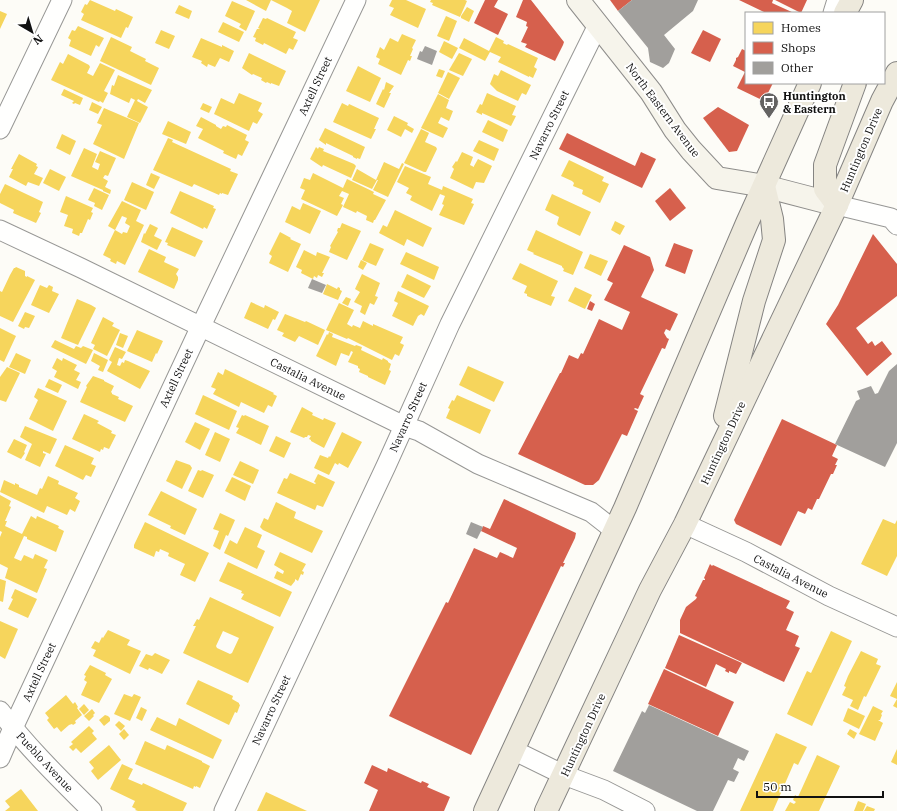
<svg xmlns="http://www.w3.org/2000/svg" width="897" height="811" font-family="'IBM Plex Serif',serif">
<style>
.homes{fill:#f6d55c;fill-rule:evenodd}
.shops{fill:#d6604d}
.building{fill:#a19f9c}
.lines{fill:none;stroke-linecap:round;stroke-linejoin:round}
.street-casing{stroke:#979795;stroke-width:21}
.secondary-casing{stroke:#8e8d8b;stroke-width:24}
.primary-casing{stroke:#858482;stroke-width:24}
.street{stroke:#fffffe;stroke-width:19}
.secondary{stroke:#f6f4eb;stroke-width:22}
.primary{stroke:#ede9dc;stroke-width:22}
.labels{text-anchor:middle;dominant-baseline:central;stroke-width:4;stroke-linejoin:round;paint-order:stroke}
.street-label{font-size:11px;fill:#111;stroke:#fff}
.poi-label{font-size:11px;font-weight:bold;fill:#111;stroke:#fff;text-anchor:start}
</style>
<rect width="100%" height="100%" fill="#fdfcf7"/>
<!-- homes -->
<g class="homes">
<polygon points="90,0 115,11 116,9 133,17 128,28 126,27 121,38 81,20 84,14 81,12 85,4 87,5"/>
<polygon points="246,0 320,0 305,32 287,23 292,11 287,8 271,0 266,11"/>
<polygon points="392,0 406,0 426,9 418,28 390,15 394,8 389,6"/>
<polygon points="431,0 465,0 467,1 460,17 432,5 433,3 430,2"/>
<polygon points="232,1 255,11 246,31 239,27 241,24 225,16"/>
<polygon points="179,5 192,11 189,19 175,13"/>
<polygon points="467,7 474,11 469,22 461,18 461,16"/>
<polygon points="0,11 7,14 0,29"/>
<polygon points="446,16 457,21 449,41 437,36"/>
<polygon points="263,18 266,19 267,18 296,32 293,38 298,40 293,50 289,48 286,54 264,43 263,45 255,41 256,38 253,37 257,29 260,29 258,28"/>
<polygon points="223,22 244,32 239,42 218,32"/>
<polygon points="78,26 104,38 99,47 96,45 91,56 69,46 71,40 68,38 72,30 75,31"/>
<polygon points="161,30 175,36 169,49 155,43"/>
<polygon points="402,34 416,40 412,48 413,49 410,56 412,56 410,61 408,60 401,75 378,64 380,59 376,57 380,47 384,50 390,38 398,42"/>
<polygon points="111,37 132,47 130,51 146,59 145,61 159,68 151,85 100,61"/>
<polygon points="496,37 504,41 503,43 507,45 508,44 538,58 534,67 537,69 533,78 529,76 529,77 498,62 501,57 490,52 485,61 459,48 464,38 489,51"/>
<polygon points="201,38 222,47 222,45 234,51 229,62 220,58 215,67 208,64 207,67 201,63 202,61 192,57"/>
<polygon points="444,41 458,48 452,59 439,52"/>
<polygon points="249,53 286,71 279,86 271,83 271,84 267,82 266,83 261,80 262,78 253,74 252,75 242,68"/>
<polygon points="459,53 472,59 463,76 449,70"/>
<polygon points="68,54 89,65 90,67 87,73 93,76 100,63 115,70 104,91 108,93 103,103 100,101 99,102 51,80 60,62 63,64"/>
<polygon points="358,66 381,78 370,102 346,91"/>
<polygon points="439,69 445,71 442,78 436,76"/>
<polygon points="501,70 531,85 526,95 522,93 518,101 497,91 490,84 494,74 498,76"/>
<polygon points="448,72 460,78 449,99 438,93"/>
<polygon points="118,75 152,90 145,103 138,99 137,101 148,107 140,123 127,117 135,100 131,98 129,103 110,94 112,85 114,86"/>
<polygon points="386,82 394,86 389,93 391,93 384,108 376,104 383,89 384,90"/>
<polygon points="64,89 83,98 80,105 75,103 74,104 72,103 74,101 61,95"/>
<polygon points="239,93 262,103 258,111 263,114 257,124 253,122 249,131 214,114 221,98 234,104"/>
<polygon points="487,93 516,106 512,115 516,116 511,126 482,113 482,115 476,112 480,104 482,105"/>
<polygon points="438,94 449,100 446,108 453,111 449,121 441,117 438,123 448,128 443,138 421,128"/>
<polygon points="92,102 102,107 98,114 89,110"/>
<polygon points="203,103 212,107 209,113 200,109"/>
<polygon points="342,103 348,106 349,104 379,118 374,129 376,129 371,139 333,122"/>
<polygon points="104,108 139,123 124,159 93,144 102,125 97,123"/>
<polygon points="394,116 408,123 407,125 414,129 412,133 405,129 401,137 387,130"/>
<polygon points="201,117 216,125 216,126 221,129 223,126 226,127 227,125 247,135 245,140 249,142 242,156 238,154 236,159 223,153 224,151 198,138 203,129 196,126"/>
<polygon points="488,120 508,130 503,142 482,132"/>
<polygon points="168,121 191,132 186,144 162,134"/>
<polygon points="325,128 365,147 360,159 357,158 357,159 353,157 353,156 326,143 326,145 319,140"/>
<polygon points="421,129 429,133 425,142 436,147 437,149 426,172 424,172 404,163"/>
<polygon points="62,134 76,141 70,155 56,148"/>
<polygon points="168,138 173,140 172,142 231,169 230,171 238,174 228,195 222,193 222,194 220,193 219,195 194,184 192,187 153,170"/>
<polygon points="479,140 499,149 494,161 473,151"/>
<polygon points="316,147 318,149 319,147 324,149 323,151 354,164 356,166 351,178 323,165 322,167 310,159"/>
<polygon points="84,148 97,154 92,167 98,170 100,164 95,162 100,151 116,158 108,176 105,175 103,178 108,181 105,187 111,190 110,194 103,191 103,190 71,176"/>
<polygon points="462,152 473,157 470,165 474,167 474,166 478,159 492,166 484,183 476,182 473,189 450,178 454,169 452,167 456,161 457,162"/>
<polygon points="19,154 37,164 36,166 38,167 34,174 43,178 39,186 28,182 26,186 9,177 13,169 11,169"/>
<polygon points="569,160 604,177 602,181 609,184 600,203 582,194 583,190 573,186 574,183 572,181 561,176"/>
<polygon points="384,162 399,169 402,163 404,164 388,197 373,190 378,180 377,180 372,189 352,180 357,169 376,180"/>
<polygon points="405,166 431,177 428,184 442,190 443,186 473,199 471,203 474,204 464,225 439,215 444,205 442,204 445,196 440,194 432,211 410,200 412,196 406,193 409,188 397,182"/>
<polygon points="50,169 66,177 59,191 43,183"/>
<polygon points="151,173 160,177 154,189 146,185"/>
<polygon points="313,173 343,188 347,179 374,192 373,194 386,200 375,220 374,220 373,223 366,220 367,216 357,211 356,213 343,207 349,194 342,191 339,196 344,198 341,204 343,205 337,216 301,199 305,190 300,188 304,178 310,180"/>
<polygon points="132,182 154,192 146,210 124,200"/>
<polygon points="5,184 43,202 39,212 41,213 36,223 13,213 14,210 0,203 0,194"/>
<polygon points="94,188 109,195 102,210 94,206 95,203 88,200"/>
<polygon points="180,191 214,206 213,208 216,209 207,229 204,227 203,229 170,213"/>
<polygon points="552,194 591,212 580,236 559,226 557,224 559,217 545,210"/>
<polygon points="66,196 93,208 91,212 93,213 90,220 88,219 82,233 80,233 79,236 72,233 73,229 64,226 68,215 60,212"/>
<polygon points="122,201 141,210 136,221 144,225 125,265 117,261 116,264 110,261 111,259 103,255 115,230 122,234 123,232 127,233 130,226 125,223 127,218 122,216 115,230 108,226"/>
<polygon points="303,203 321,211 310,234 285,222 292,206 300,210"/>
<polygon points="395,210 432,228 423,247 407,239 404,246 379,233 383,225 387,227"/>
<polygon points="615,221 625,226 620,235 611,230"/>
<polygon points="342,223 361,231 347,260 329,252 331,247 330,246 338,232 337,231 338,228 340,228"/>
<polygon points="150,224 158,228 154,236 162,240 157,250 141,242 144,233 145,234"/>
<polygon points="172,227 203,241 195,257 167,245 168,243 165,242"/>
<polygon points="536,230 583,252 573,275 563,271 564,269 562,267 562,266 533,254 534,253 527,250"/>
<polygon points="280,232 291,238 290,239 301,244 288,272 269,263 272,256 269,254"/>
<polygon points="370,243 384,249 376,266 362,260"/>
<polygon points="149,249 166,257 164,262 179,269 176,274 178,277 178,280 174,289 138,272"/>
<polygon points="304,250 316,256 317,252 330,257 322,273 324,273 322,277 318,275 317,278 314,276 313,279 301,273 302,270 296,267"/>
<polygon points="406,252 439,267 434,280 400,264"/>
<polygon points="590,254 608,261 601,276 584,268"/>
<polygon points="361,260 367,263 363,270 358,267"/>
<polygon points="520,263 558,281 551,296 555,297 551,306 527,296 527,294 524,293 527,286 512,279"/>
<polygon points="16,267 25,271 25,276 27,277 27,276 35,280 13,322 0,316 0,291 2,292 10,275 14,268 15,268"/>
<polygon points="362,274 380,283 375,296 378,297 374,305 370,303 365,315 360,312 362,306 354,302 360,292 355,289"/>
<polygon points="407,274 431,286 424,298 401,287"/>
<polygon points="327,284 337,289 338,287 340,288 340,290 342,291 338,300 323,294"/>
<polygon points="40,285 47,288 49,285 53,287 52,291 59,294 49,313 31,305"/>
<polygon points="575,287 592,295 585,309 568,301"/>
<polygon points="398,291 429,306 424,316 421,314 418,316 413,326 392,316 398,303 394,301"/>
<polygon points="346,297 351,299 348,306 342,303"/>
<polygon points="77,299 91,305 96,308 78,345 61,338"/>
<polygon points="251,302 264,308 265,305 279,312 275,320 273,319 268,329 244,318"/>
<polygon points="339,303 354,310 347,324 352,327 353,325 360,328 363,321 373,326 373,324 403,337 400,343 404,345 399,356 395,354 392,360 348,338 347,339 326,330"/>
<polygon points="25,312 35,316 29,328 25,327 24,329 18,326"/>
<polygon points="285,314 305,322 306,321 325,330 318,345 299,336 295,342 282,336 284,333 277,330"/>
<polygon points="103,317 114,323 112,326 120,330 107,356 93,349 95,345 91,343"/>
<polygon points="0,328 16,336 4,362 0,360"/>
<polygon points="137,330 163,341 157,354 156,353 152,362 127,351"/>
<polygon points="329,332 333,334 332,337 355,346 356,345 362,347 361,350 382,360 383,358 388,361 388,362 391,364 389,370 391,371 385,385 368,377 368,376 359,372 360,369 358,368 358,366 348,362 353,352 351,351 349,356 341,353 336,366 316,356 327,334 328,335"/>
<polygon points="120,333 128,336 123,348 116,345"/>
<polygon points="55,340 74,349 76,346 81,348 83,346 93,350 86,364 51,347"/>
<polygon points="115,347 126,352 122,359 119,358 117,365 120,366 122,362 124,363 125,360 128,361 150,371 140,389 107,371 112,362 109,360"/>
<polygon points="16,353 31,360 25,374 9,367"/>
<polygon points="94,353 108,360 103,372 98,370 100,366 91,361"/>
<polygon points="57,358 62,361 63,358 77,365 74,370 80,373 76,380 81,382 78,389 54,377 57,371 52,368"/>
<polygon points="468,366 504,382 494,402 459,385"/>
<polygon points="7,367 20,373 6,402 0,400 0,377"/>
<polygon points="225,369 274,393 273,394 277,396 272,407 268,405 264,413 241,402 239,407 213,394 216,389 211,387 218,372 223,375"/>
<polygon points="93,376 104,380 104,381 114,386 111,392 112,393 112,394 119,397 118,399 133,406 125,422 80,402 87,387 86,386"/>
<polygon points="49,379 62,385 58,393 45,387"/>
<polygon points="38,388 67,401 53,431 29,419 38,400 34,397"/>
<polygon points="203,395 237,411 229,430 195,414"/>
<polygon points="457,395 491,410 480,434 446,418 450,409 448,408 452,400 454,401"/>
<polygon points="302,407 313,413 312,415 323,420 324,418 336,423 324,448 311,441 311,440 309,439 311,436 308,435 307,437 305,437 304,438 290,432"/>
<polygon points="84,414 99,421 97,423 112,431 111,433 116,435 109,449 104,447 103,450 101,449 100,452 72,439"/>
<polygon points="242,415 244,416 245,415 269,426 261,445 236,433 239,428 236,427"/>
<polygon points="195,422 210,429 200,450 185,442"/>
<polygon points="25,426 57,439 50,454 43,451 43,453 46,454 40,467 25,460 32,444 20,437"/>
<polygon points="215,432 230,439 220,462 205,455"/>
<polygon points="342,432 362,442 348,468 339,463 338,465 335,463 329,475 314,468 320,455 328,458 329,456 330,457"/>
<polygon points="276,436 291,443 284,458 269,451"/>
<polygon points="14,439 27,445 24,452 25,453 21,459 7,452"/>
<polygon points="65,445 94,458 91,464 96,466 91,477 86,475 83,480 55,466"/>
<polygon points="176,460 190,465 192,468 182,489 166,481"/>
<polygon points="240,461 259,470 253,484 233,475"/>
<polygon points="198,470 201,471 202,470 214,475 203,498 188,491"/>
<polygon points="290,473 315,484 316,483 314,482 318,474 335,482 323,507 317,505 315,510 277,493 284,478 287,479"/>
<polygon points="48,476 59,481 58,484 78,493 75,498 80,501 75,512 70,509 67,515 47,506 44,513 0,492 4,480 15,485 15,483 19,485 19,487 37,495 40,488 42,489"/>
<polygon points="232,477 251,486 245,501 225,491"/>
<polygon points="161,491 197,509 185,535 170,528 171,526 148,515"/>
<polygon points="0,495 11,501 9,506 11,507 5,521 7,521 5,526 22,534 31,516 36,519 37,516 59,526 58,528 64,531 56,552 27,539 27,537 24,536 14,558 21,561 24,555 33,559 35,554 48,560 44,568 47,569 37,593 5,578 8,568 0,564 0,537 2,532 0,531"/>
<polygon points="276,502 296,512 294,518 323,531 312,553 263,530 260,527 264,518 268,520"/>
<polygon points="220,513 235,520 228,536 226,535 220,550 213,546 219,531 213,529"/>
<polygon points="883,519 895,524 897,520 897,556 887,576 861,564"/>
<polygon points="145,522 209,553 195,582 180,575 185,564 168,556 169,553 160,549 159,552 156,551 154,557 134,548 134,545"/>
<polygon points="245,527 262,535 257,547 265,551 257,569 224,553 230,540 237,544"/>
<polygon points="280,552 306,564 302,571 304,572 303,575 301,574 298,581 295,579 295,581 291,586 274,578 277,571 283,574 284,571 274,565"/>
<polygon points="228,562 292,592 280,617 241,599 244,594 241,593 242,591 219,581"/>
<polygon points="0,579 6,581 3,602 0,601"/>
<polygon points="15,589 37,599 28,618 8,609 13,599 11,598"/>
<path d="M210,597L274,627L248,683L183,653L196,626H193L197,619L199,620ZM223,631L239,638L232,653L230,654L217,648L216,646Z"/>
<polygon points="0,621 18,629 5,659 0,656"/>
<polygon points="108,630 130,640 127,645 141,651 130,674 93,656 96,650 91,648 95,641 99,643 102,637 103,638"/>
<polygon points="831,631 852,641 812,726 787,714 807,671 811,673"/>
<polygon points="861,651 878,659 876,664 881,666 866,697 864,696 858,710 850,706 853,700 842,695 846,687 844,686 848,676"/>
<polygon points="155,653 170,660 162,674 149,668 148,670 139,666 146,654 152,656"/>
<polygon points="90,665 106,673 105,675 112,679 99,703 81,695 87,682 84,680 86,676 84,675"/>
<polygon points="198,680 233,696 232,699 239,703 239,704 240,705 237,713 235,712 229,725 186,704"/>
<polygon points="897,682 897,708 893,706 897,699 890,696"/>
<polygon points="124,694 132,697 134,694 141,697 130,721 114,714"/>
<polygon points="66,695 73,704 75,702 78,707 77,708 82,715 75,721 76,723 73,725 72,724 69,725 61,732 57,727 54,729 47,720 49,718 45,713"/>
<polygon points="84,704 89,710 84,715 79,709"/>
<polygon points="873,706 883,711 881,714 882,715 880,720 878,720 883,723 875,741 859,734"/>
<polygon points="141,707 147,710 142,721 136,718"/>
<polygon points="848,708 865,716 859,729 843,721"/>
<polygon points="92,709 95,713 93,715 94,716 89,721 84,716"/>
<polygon points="105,715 108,716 110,718 110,721 104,726 99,720"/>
<polygon points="157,717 176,726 179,718 222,740 213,759 150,730"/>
<polygon points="119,721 125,726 121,731 115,725"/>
<polygon points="89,726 94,731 92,733 97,739 81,753 76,748 73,751 69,747 73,744 71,742"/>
<polygon points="124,729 129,735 124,740 119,734"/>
<polygon points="850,729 857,733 854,739 847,734"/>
<polygon points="776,733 807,747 798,765 794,763 773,811 740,811"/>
<polygon points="145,741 165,750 167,745 202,761 202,762 210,766 200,788 196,786 196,787 194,786 193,789 135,764"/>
<polygon points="109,745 121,760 98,780 91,771 94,768 89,762"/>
<polygon points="897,749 897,765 891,762"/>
<polygon points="817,755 840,766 819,811 785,811 790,802 794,804 796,802 793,800 795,795 798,797"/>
<polygon points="122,764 133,769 128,779 142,785 143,783 187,803 183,811 138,811 135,810 136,809 132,807 135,801 110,789"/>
<polygon points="21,789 38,811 5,811 10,807 5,801"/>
<polygon points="266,792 307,811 257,811"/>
<polygon points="858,801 866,804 863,811 854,811"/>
<polygon points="867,806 875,809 874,811 864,811"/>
</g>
<!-- shops -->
<g class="shops">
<polygon points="485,0 498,0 494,7 508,14 498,35 474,23"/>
<polygon points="523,0 531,0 564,42 563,45 555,61 525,47 527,44 521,42 528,27 526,26 527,22 516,17"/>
<polygon points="610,0 632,0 618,11"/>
<polygon points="739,0 773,0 772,3 794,13 766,13"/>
<polygon points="775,0 807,0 801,13"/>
<polygon points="703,30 721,39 710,62 691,53"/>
<polygon points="742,49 746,51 746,83 773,83 764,101 737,88 745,72 733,66 736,60 736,58 738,57"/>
<polygon points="718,107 749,125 737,151 729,152 703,118"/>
<polygon points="567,133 635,166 641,152 656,159 642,188 559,149"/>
<polygon points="670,188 686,208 670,221 655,201"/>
<polygon points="873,234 897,264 897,296 856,328 868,344 872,341 875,346 882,341 892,354 867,376 826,324 838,305"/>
<polygon points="674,243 693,250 685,274 665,266"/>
<polygon points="624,245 650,257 654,270 641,297 678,314 670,331 666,329 664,333 667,338 669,339 665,349 662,348 640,394 644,396 638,409 635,408 634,409 638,411 627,436 622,434 599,480 593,485 585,485 518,454 560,373 561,373 569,355 578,359 581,353 583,354 599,319 622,330 630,312 604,300 613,283 607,280"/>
<polygon points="590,301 595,304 592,311 587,309"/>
<polygon points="782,419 837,445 832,456 838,459 835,465 837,465 833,474 831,474 819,499 817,499 812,510 808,508 805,514 798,511 781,546 736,524 734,520"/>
<polygon points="504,499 576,533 575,538 563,563 565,563 563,567 561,566 471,755 389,716 446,602 448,603 474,548 497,558 500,552 513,558 517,548 481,531 483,526 490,529"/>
<polygon points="710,564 712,566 713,565 790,601 786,608 794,612 786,630 799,636 795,646 800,648 784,682 680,633 680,620 686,607 696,599 697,597 695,596 703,580 705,580 705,579 704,578"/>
<polygon points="679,635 742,663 736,674 729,671 729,673 725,671 726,669 716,664 706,687 665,668"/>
<polygon points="664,669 734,702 718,736 648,704"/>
<polygon points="372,765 387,772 388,768 421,783 422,781 429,784 427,787 450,797 444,811 369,811 378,790 364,783"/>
</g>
<!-- building -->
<g class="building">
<polygon points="632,0 698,0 693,11 664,35 675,49 669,63 663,68 650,62 648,48 618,11"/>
<polygon points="425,46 437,51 432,65 417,59 420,51 422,52"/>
<polygon points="312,279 326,285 322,293 308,288"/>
<polygon points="897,364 897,443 885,467 835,444 856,401 860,399 857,391 871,386 875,394 878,393 889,371"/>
<polygon points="471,522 483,527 477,539 466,534"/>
<polygon points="649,705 749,751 744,761 738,758 733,769 739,772 734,782 728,780 713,811 697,811 613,771 642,711 645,713"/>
</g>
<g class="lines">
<!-- street casing -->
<g class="street-casing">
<g id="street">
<polyline points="833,13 837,0"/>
<polyline points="0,129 62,0"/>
<polyline points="837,205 891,218 897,225"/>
<polyline points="0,230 81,268 404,426 419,431 478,464 591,512 614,530"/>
<polyline points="685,524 746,552 829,596 897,627"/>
<path d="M0,711C27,747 60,779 92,811"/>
<polyline points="513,750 564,775 604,790 645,811"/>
<polyline points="0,758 13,728 201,326 356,0"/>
<polyline points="224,811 386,466 450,324 598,25"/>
</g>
</g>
<!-- secondary casing -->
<g class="secondary-casing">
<polyline id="secondary" points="578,0 651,92 675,130 691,150 717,178 764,186 837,205"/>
</g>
<!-- primary casing -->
<g class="primary-casing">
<g id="primary">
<polyline points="845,13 852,0"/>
<polyline points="837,205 825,189 825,165 855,83"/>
<polyline points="725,416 754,301 774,240 772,219 764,186"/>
<polyline points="485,811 625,508 747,223 810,83"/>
<polyline points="546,811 650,590 685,524 837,205 882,101 897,73"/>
</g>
</g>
<!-- street -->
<use href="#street" class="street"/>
<!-- secondary -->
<use href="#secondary" class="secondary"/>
<!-- primary -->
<use href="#primary" class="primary"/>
</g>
<!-- icons -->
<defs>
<g id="bus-pin" transform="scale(1)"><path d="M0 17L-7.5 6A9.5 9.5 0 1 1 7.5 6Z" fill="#646362" stroke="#fff"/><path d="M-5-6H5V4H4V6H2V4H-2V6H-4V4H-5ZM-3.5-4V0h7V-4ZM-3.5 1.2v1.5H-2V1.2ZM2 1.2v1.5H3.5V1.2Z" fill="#fff"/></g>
</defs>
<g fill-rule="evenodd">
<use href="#bus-pin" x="769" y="102"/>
</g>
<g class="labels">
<!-- street labels -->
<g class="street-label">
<text transform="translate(315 86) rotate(-65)">Axtell Street</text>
<text transform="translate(663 110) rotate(53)">North Eastern Avenue</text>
<text transform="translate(549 125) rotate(-64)">Navarro Street</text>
<text transform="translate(861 150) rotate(-67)">Huntington Drive</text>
<text transform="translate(176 378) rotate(-65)">Axtell Street</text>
<text transform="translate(308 379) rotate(26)">Castalia Avenue</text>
<text transform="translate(408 417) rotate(-66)">Navarro Street</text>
<text transform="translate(723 443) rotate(-65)">Huntington Drive</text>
<text transform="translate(791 576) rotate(27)">Castalia Avenue</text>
<text transform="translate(39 672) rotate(-65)">Axtell Street</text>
<text transform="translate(271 710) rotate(-65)">Navarro Street</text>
<text transform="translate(583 735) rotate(-65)">Huntington Drive</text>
<text transform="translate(45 762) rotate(47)">Pueblo Avenue</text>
</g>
<!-- poi labels -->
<g class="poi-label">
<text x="783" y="96">Huntington<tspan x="783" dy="13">&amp; Eastern</tspan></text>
</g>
</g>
<!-- legend -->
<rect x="745" y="12" width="140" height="72" fill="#ffffff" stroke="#a0a0a0"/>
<rect x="753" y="22" width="20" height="12" fill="#f6d55c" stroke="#a0a0a0"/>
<text x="781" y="32" font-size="12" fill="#111111">Homes</text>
<rect x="753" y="42" width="20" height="12" fill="#d6604d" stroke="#a0a0a0"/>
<text x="781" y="52" font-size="12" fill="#111111">Shops</text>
<rect x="753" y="62" width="20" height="12" fill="#a19f9c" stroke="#a0a0a0"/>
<text x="781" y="72" font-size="12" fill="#111111">Other</text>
<!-- north arrow -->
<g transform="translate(32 32) rotate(142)" stroke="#ffffff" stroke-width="3" paint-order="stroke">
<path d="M0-3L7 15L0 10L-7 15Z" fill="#111111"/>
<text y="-6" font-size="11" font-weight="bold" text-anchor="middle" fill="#111111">N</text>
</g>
<!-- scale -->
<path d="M757 791v6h126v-6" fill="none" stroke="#111111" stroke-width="2"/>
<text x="763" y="791" font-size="12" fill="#111111" stroke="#ffffff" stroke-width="3" paint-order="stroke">50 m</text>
</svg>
